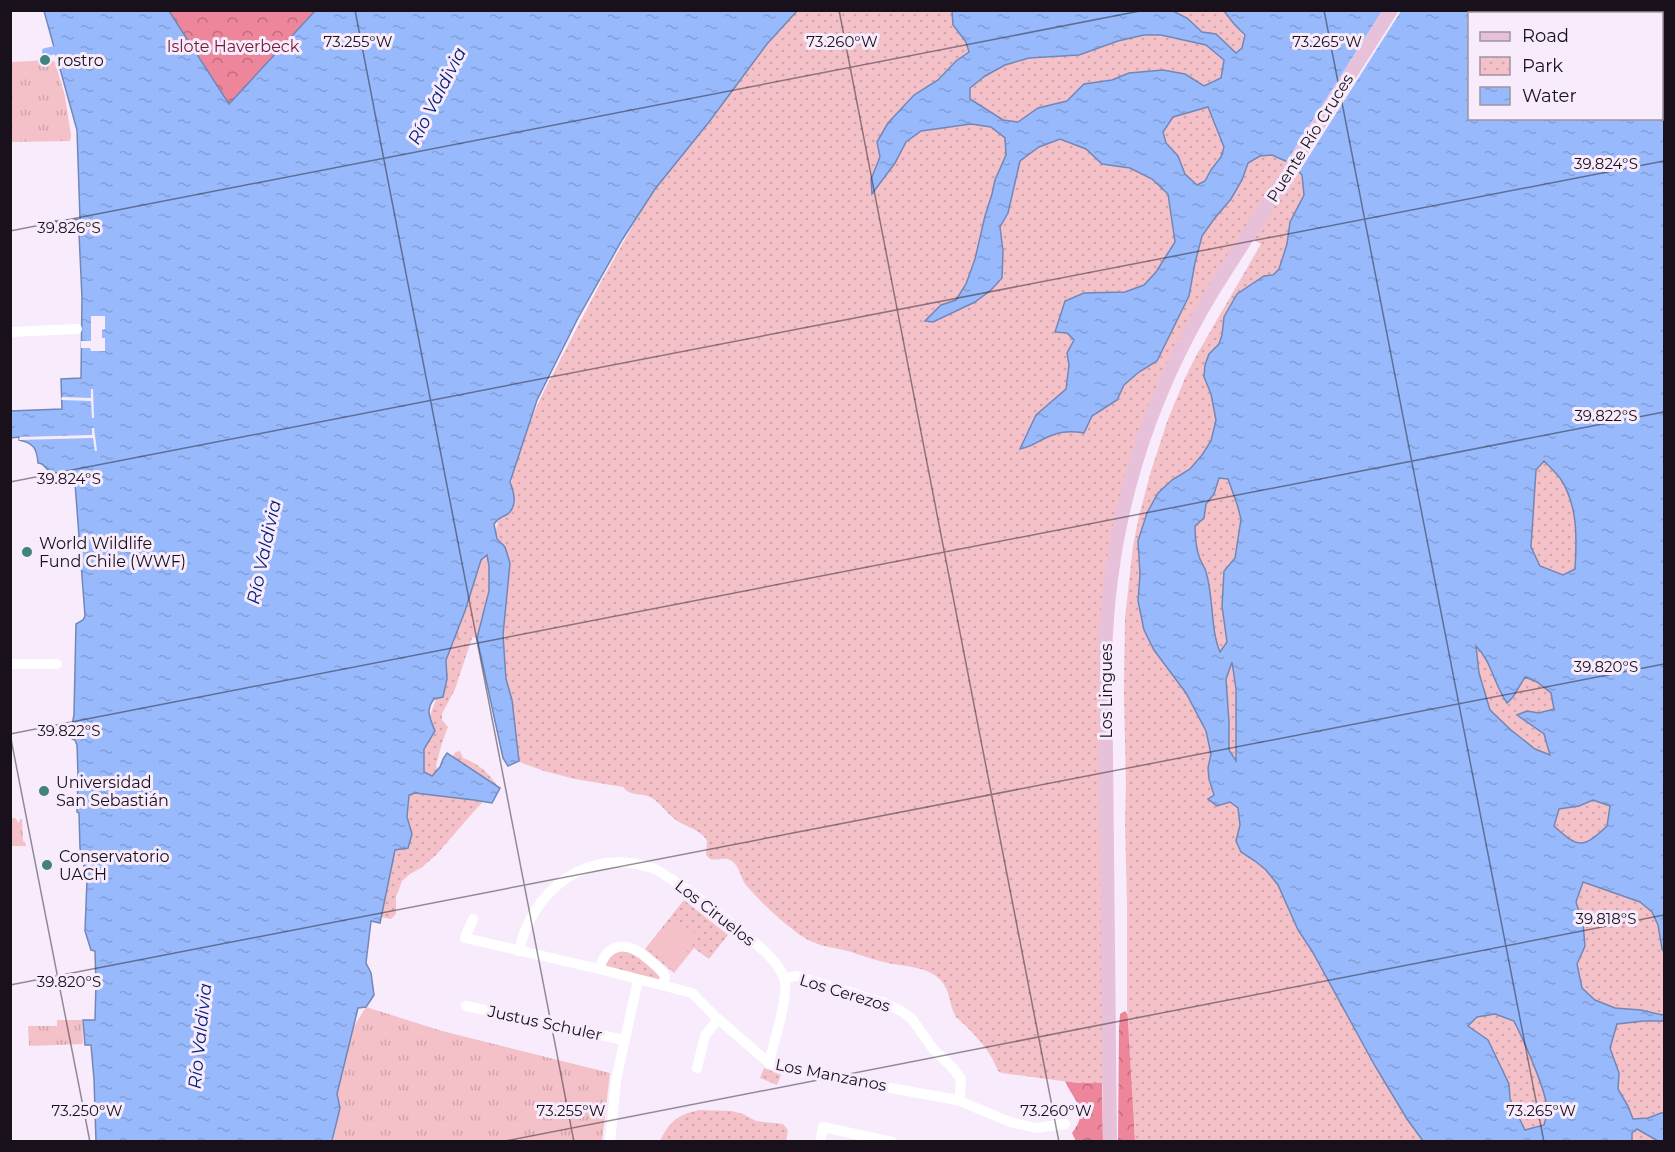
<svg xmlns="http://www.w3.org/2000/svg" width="1675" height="1152" font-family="Montserrat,sans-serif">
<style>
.grass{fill:url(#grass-tufts)}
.forest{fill:url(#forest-crowns)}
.wetland{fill:url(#wetland-marsh)}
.park{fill:url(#park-dots)}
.garden{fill:#f4c1c9}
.water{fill:url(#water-ripples);stroke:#7287b8;stroke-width:1.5;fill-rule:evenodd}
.pier{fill:#f7ebfc}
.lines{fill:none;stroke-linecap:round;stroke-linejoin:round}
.canal{stroke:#98bafc;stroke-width:8}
.minor{stroke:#fff;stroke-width:10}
.major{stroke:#e7c1d9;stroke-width:14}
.ticks{fill:none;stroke:#18111b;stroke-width:1.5;stroke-opacity:0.45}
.poi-dot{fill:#3e847b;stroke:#f7ebfc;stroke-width:2}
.labels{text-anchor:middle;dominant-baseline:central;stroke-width:6;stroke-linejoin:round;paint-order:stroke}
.park-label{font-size:16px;fill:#751a35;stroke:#f7ebfc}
.poi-label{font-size:16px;fill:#18111b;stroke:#f7ebfc;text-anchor:start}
.street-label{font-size:16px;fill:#18111b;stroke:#f7ebfc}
.water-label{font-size:18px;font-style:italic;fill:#001d79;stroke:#f7ebfc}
.ticks-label{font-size:15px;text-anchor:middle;fill:#18111b;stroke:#f7ebfc;stroke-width:6;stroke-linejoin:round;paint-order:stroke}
</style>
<defs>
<pattern id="grass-tufts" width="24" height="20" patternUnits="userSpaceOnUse" patternTransform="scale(1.5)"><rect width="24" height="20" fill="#f4c1c9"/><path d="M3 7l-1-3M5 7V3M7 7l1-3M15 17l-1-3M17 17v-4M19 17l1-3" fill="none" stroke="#d0a5ac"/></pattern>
<pattern id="forest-crowns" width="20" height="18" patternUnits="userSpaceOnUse" patternTransform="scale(1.5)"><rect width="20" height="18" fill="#ed869a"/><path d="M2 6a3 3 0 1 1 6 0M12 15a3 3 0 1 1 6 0" fill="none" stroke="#bf6c7d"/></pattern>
<pattern id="wetland-marsh" width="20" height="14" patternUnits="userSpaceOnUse" patternTransform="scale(1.5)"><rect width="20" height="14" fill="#f4c1c9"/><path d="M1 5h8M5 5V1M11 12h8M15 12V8" fill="none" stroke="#d0a5ac"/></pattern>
<pattern id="park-dots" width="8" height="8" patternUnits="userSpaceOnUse" patternTransform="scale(1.5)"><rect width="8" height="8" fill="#f4c1c9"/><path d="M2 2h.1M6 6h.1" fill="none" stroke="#d0a5ac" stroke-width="1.8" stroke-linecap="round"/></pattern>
<pattern id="water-ripples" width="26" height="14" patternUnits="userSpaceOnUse" patternTransform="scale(1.5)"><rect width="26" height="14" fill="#98bafc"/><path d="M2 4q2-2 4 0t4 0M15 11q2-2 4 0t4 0" fill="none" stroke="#829fd7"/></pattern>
</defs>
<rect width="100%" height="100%" fill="#f7ebfc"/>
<!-- grass -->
<g class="grass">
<polygon points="50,60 55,62 65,96 71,136 70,141 11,142 11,62"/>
<polygon points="11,818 15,818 19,823 20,819 22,819 23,841 25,842 26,846 11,846"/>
<polygon points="366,1007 442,1031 610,1073 602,1141 333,1142 340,1108 337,1094 351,1031"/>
<polygon points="57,1020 82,1020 83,1044 29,1046 28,1026 57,1026"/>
</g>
<!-- forest -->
<g class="forest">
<polygon points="169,11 315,11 229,105"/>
<polygon points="1125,1011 1131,1019 1135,1141 1118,1142 1119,1027 1120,1014"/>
<path d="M1105,1039L1102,1086L1103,1141H1076L1072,1133C1092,1108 1071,1100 1064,1078Z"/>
</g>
<!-- wetland -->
<path class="wetland" d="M487,554C493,585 485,609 477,638L472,637L447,679L446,660L465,611L481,559Z"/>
<!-- park -->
<g class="park">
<path d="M795,11H1224L1235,23L1296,116L1664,463V1141H1135L1127,1008V905L1125,822L1126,786L1124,693L1125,618L1133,546L1139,516L1151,471L1167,422L1185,378L1196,356L1261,244L1244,234L1149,417L1111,578L1105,1083H1077L1002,1073L998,1071C990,1049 973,1032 956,1017C949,1006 951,994 943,983C931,966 905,967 888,963C874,960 861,955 848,951C828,946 818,947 800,935C780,920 762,904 746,885C740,877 740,867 732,861C725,856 717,861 710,859L706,855L707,840C698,828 687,828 676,820C667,814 661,803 652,798C642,792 630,797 623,787L575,779L544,771L514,760L481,633L478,630L474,632L455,689L442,714V720L448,727L442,743L436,766L438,769C448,769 450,758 456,752L460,751L463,758C479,764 489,773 498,787L477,808L436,855L421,868L410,874L402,881L396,897V914L391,919L379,917L397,806L487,559L500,515L513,491L511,484L517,457L527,427L545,389L602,280L662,174Z"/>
<polygon points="684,900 728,935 709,959 694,948 674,973 645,949"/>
<polygon points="632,949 662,975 660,980 604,967 611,953"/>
<polygon points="764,1068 781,1075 777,1085 760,1078"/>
<path d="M700,1110L732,1111L743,1114L756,1121L783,1124L788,1130L786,1141H660C669,1122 678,1114 700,1110Z"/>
</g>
<!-- garden -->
<polygon class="garden" points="675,918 699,937 673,969 650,950"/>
<!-- water -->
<g class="water">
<path d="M1645,10L1648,13L1470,14V118H1662V23L1664,25V952L1662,949L1658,925L1652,912L1640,902L1583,882L1576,902L1583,923L1585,946L1577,964L1582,988L1595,1000L1615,1008L1641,1010L1662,1015L1664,1014V1021H1644L1617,1024L1610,1048L1619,1073L1618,1089L1628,1106L1633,1119L1648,1118L1661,1113H1664V1141H1658L1637,1129L1632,1133V1141H1423L1407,1119L1375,1066L1312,951L1298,930L1278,885L1266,870L1255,861L1241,852L1236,841L1240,825L1238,808L1230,802L1217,806L1208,799L1214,795L1209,779L1208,768L1211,754L1206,731L1186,693L1154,650L1144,630L1138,601L1140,574L1138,541L1147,513L1158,493L1172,480L1190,469L1202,455L1211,441L1216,420L1211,394L1204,377L1205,365L1209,354L1219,344L1222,335L1224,317L1237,294L1264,276L1273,275L1279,269L1287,244L1290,222L1304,195L1302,175L1290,163L1272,155L1260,156L1248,163L1242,180L1231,199L1214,219L1202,236L1195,263L1189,296L1157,361L1139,372L1124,385L1117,400L1092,416L1084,433C1073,431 1063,431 1053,435C1040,439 1035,446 1020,449L1036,415L1066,389L1069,365L1067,353L1074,340L1067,333L1055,332L1065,301L1084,293L1125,292L1144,285L1156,272L1175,242L1168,194L1152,179L1130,168L1102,164L1086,149L1060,139L1039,147L1020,161L1008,213L1000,227L1003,251L1002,278L991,290L975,302L933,322L925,321L941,305L956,300L966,284L975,259L985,216L992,194L995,180L1006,155L1005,138L991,127L971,124L921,131L906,142L895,163L872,194L871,179L880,157L877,142L888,123L914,95L938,80L956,61L969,52L966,42L953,25L952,11H1173L1187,18L1202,32L1216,34L1236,53L1242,48L1245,35L1234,24L1224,11ZM1144,35H1161L1206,45L1224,60L1221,78L1204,86L1185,74L1163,70L1129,73L1112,80L1084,84L1067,101L1038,108L1018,122L1003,120L970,99V88L985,76L1005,65L1029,58L1079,55L1118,41ZM1208,107L1224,147L1221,157L1211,170L1205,181L1197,185L1185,174L1178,156L1166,143L1163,132L1173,117ZM1544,461C1549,466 1555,472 1560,478C1578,505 1577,538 1575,569L1563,575L1540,566L1531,547L1536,470ZM1219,478L1228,479L1237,504L1241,519L1235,558L1224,571L1222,606L1227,642L1220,652C1210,628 1214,598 1206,572C1205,567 1202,564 1200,559C1196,549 1195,537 1195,526L1204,518L1206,504L1214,494ZM1476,646C1492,662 1494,685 1507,703L1513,697L1525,677L1537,682L1551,693L1554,709L1539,713L1527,711L1517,715L1544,734L1550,755L1535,749L1511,730L1490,710L1479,673ZM1232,662L1236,689V761L1229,750V722L1226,679ZM1593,800L1610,806L1607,826C1583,849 1578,848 1554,826L1559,809L1579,806ZM1495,1014L1514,1021C1523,1039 1548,1094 1547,1111C1547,1116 1545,1121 1544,1125L1525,1130L1510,1099L1509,1084L1488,1040L1468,1026L1477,1017Z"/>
<path d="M44,11H169L229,104L315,11H797L767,44L709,122L655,189L622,240L578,318L537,400L510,482C514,492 518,508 506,515C500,518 498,518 494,524L497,539L505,547L510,563L503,635L506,679L512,700L519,761L508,766L503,758L477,638L489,591V566L487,555L481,560L465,611L446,660L447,679L443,697L434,699C425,710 430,718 435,731L424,749V772L432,776L440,767L443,759L447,753L500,788L492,803L474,800L415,793L409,795L407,817L412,834L408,848L395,850L380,923L371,921L366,963L371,973L374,995L366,1007L358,1008L337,1094L340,1108L332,1141H96L94,1079L91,1045H85L83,1020H95L96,984L95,951L91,950L85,931L87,880L80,848L79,813L77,812L78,774L77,745L75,740L72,739L71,732L74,714L76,624L83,620L85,616L75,483H64L63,474L51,473L42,464L38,463C37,449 34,443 19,440V437L11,438L10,411L62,409L61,379L81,378L82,298L79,233H72L71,230H57L55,221L80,219L77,130Z"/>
</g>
<!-- pier -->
<g class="pier">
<polygon points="1382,11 1401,11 1297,175 1285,164"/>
<polygon points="91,316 105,316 105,329 102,330 102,338 105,338 105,351 91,351 90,348 81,348 81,341 91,341"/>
<polygon points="91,389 93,389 94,418 92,418 91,401 62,400 61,399 62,397 91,398"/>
<polygon points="92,428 94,428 97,451 95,451 93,438 19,440 20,437 92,435"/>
</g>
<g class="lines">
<!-- canal -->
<polyline class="canal" points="46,52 65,48"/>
<!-- minor -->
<g class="minor">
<polyline points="10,332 77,329"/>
<polyline points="10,664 57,664"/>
<polyline points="473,919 465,938 599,969 692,993 718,1019 769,1063 787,1069 957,1100 1010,1122 1036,1128 1065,1124"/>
<path d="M519,951C532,889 589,846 652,868C658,870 663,874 668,877C690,890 710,907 730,923C749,939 775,955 784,978C790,994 773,1044 769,1063"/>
<path d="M599,969C608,941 628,941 648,959C654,964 661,969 665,976L663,985"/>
<polyline points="784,978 796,976 885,1003 901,1011 912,1019 934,1050 952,1067 961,1079 960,1094 957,1100"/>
<polyline points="466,1006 624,1040"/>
<polyline points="697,1068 705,1036 718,1019"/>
<polyline points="610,1142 616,1080 638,980"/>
<polyline points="820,1142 823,1127 892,1142"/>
</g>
<!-- major -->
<path class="major" d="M1110,1142L1105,655C1109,522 1145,403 1214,289L1391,10"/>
</g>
<!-- ticks -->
<path class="ticks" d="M355,10L574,1142M839,10L1059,1142M1324,10L1544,1142M10,231L1145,10M10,482L1664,161M10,734L90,1142M10,734L1664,412M10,985L1664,664M500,1142L1664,915"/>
<!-- markers -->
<g class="poi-dot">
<circle cx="45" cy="60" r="6"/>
<circle cx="27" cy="552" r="6"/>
<circle cx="44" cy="791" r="6"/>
<circle cx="47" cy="865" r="6"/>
</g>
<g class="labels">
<!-- park labels -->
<g class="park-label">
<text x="233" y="46">Islote Haverbeck</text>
</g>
<!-- poi labels -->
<g class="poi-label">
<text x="57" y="60">rostro</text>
<text x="39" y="543">World Wildlife<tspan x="39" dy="18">Fund Chile (WWF)</tspan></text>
<text x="56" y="782">Universidad<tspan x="56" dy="18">San Sebastián</tspan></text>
<text x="59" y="856">Conservatorio<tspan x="59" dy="18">UACH</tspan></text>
</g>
<!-- street labels -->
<g class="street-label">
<text transform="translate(1310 138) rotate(-58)">Puente Río Cruces</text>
<text transform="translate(1106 691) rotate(-90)">Los Lingues</text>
<text transform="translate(715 913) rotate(38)">Los Ciruelos</text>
<text transform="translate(845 993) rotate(17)">Los Cerezos</text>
<text transform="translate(545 1023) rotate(12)">Justus Schuler</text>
<text transform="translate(831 1075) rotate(11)">Los Manzanos</text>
</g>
<!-- water labels -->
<g class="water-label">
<text transform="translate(437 96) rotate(-63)">Río Valdivia</text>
<text transform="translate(264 552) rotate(-78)">Río Valdivia</text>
<text transform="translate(200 1036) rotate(-84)">Río Valdivia</text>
</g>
</g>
<g class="ticks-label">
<text x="358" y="47">73.255°W</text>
<text x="842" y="47">73.260°W</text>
<text x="1327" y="47">73.265°W</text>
<text x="1606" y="169">39.824°S</text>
<text x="69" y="233">39.826°S</text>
<text x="1606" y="421">39.822°S</text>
<text x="69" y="484">39.824°S</text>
<text x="1606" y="672">39.820°S</text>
<text x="69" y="736">39.822°S</text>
<text x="1606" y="924">39.818°S</text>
<text x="69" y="987">39.820°S</text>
<text x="87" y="1116">73.250°W</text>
<text x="571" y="1116">73.255°W</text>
<text x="1056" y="1116">73.260°W</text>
<text x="1541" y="1116">73.265°W</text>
</g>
<!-- border -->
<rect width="1675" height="1152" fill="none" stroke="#18111b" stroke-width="24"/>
<!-- legend -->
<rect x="1468" y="12" width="195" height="108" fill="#f7ebfc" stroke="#9e94a2" stroke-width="1.5"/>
<rect x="1480" y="32" width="30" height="9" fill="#e7c1d9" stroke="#9e94a2" stroke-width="1.5"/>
<text x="1522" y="42" font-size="18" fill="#18111b">Road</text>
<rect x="1480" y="57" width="30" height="18" fill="url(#park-dots)" stroke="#9e94a2" stroke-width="1.5"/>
<text x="1522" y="72" font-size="18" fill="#18111b">Park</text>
<rect x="1480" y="87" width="30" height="18" fill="url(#water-ripples)" stroke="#9e94a2" stroke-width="1.5"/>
<text x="1522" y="102" font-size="18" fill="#18111b">Water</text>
</svg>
